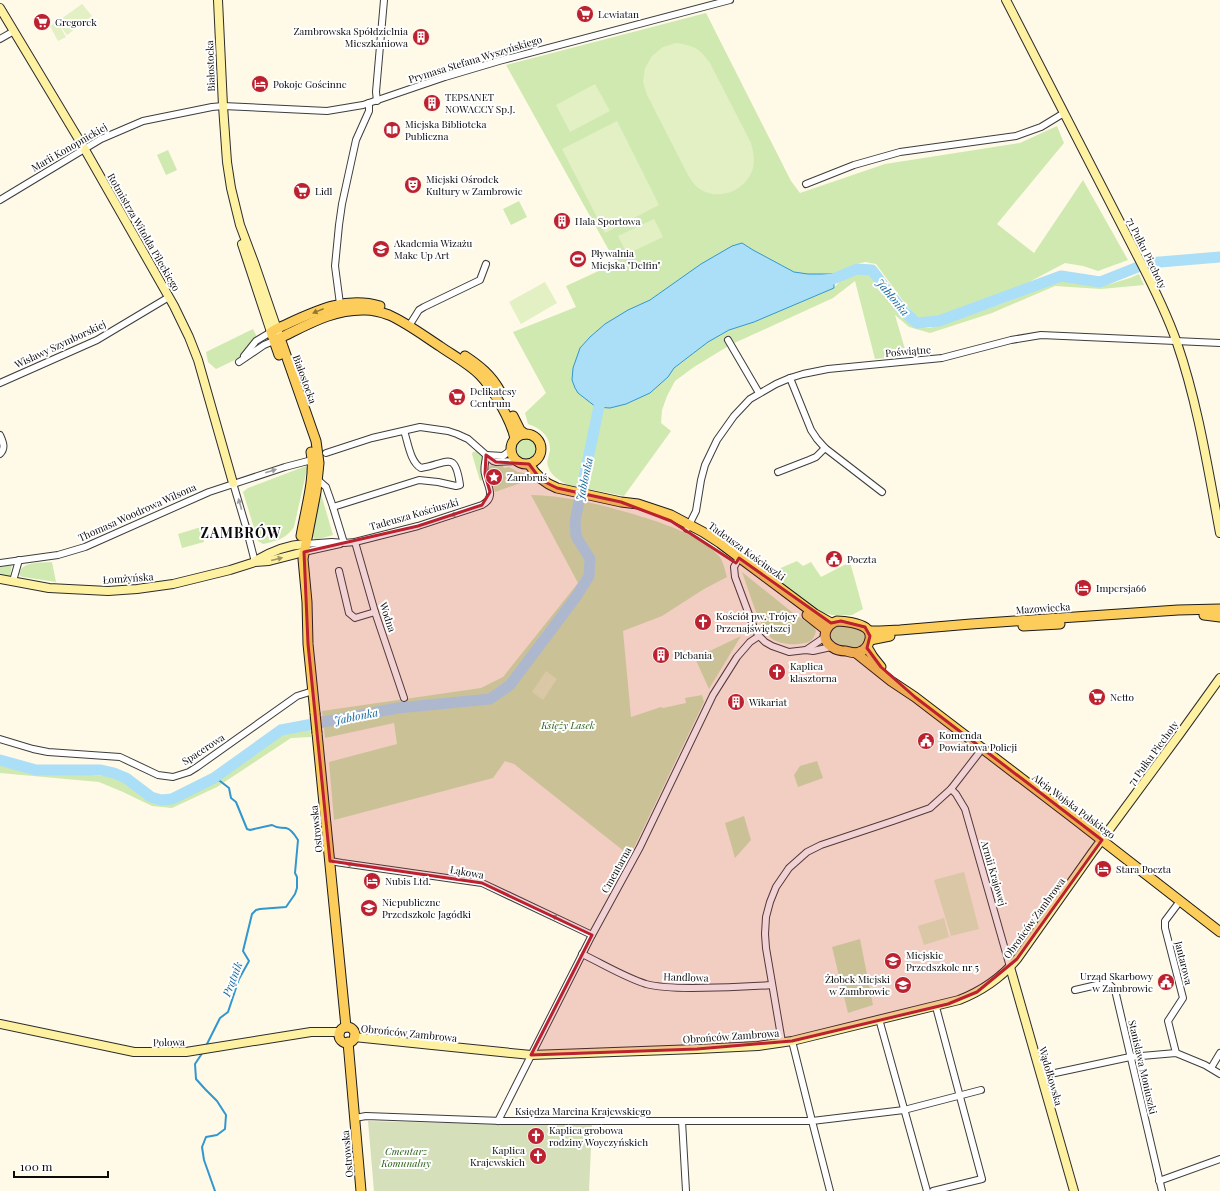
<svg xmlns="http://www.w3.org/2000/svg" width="1220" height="1191" font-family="'Playfair Display',serif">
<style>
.green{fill:#d0e9b1}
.cemetery{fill:#d5dfba}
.pitch{fill:#e2f0c3}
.water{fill:#abdef7;stroke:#3197cf}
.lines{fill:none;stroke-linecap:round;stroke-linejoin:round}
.stream{stroke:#3197cf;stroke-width:2}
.river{stroke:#abdef7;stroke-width:11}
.street-tunnel{stroke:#dad5c6;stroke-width:6;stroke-dasharray:6 3;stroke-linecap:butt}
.street-casing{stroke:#3d3d3d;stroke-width:8}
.secondary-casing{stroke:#2c2c2c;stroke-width:10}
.primary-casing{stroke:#1b1b1b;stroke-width:11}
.street{stroke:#fff;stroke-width:6}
.secondary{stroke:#fff1a2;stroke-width:8}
.primary{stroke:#fccd5a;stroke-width:9}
.primary-bridge-casing{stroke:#1b1b1b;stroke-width:11;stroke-linecap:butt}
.primary-bridge{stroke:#fccd5a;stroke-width:9}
.oneway{fill:#8f7536}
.oneway2{fill:#9d9d9d}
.oneway3{fill:#9d9565}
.marked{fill:#bb212f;fill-opacity:0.2;stroke:#bb212f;stroke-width:3;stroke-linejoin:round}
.labels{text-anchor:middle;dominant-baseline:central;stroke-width:4;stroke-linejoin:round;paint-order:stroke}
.poi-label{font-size:10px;fill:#0a0a0a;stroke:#fff;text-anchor:start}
.street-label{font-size:10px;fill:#0a0a0a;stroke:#fff}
.park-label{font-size:10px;font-style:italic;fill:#2c611a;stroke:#fff}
.water-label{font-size:11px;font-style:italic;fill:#13669c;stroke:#fff}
.district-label{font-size:14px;font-weight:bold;letter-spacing:1px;fill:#0a0a0a;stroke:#fff}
</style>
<rect width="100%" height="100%" fill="#fff9e7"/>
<!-- green -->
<g class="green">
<path d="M706,13L791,181L800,193L885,164L1020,143L1057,126L1064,143L997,224L1034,253L1083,180L1128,260L1098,271L1083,266L1065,263L1016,289L933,319L924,320L912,313L876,264L865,262L856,264L834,274H808L794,272L753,250L742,243L701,264L650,300L628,310L605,324L590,337L580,348L578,393L596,407L668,377L674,368L708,342L729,330L754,322L834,288C845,274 853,273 870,272L906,319C913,327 919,328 930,328L1001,304L1061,281H1076L1097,286L1110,284L1130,278L1139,274L1144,285L1101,289L1055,286L992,313L930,333L909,327L895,315L907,356L875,359L855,281L833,298L730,345L694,367L675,381L667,396L662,410L661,423L671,431L624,496L568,485C560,481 550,475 548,466C546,461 549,456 550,451C551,437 541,428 528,424L525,413L546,393L513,332L576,307L566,286L616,263L506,65Z"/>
<polygon points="168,150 177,170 166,175 157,155"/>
<polygon points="519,201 527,217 511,225 503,209"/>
<polygon points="253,329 257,337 239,358 216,369 208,362 206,352"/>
<circle cx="526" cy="449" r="11"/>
<polygon points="477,451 482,456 483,459 481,471 483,479 480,481 472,454 473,452"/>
<polygon points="492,464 502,464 504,468 509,467 518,472 524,473 528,477 529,480 495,492 488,470 488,468"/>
<path d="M306,466L307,469L294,527C286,539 276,541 263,544L258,541L243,492L248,488Z"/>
<polygon points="321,494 333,535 315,540 312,535"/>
<path d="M531,495C567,496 598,504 633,514C662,523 696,533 718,555C723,559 725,571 727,577L704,589L662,616L623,631L631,717L661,707L663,708L686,703L685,698L702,695L704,702L630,856L514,764L505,761L493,778L334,820L329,762L397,744L394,723L325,738L322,711L481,688L503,677L578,583Z"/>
<polygon points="201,527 204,542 182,548 178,534"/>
<polygon points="797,561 803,566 811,562 821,577 850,562 863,609 852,615 832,615 822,612 769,573"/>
<path d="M52,562L56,582L23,577L20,576L19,573C23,561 41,563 52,562Z"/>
<polygon points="12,565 10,576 0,575 0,567"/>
<path d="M742,572L793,613L814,627L816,631C813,642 809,643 798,644C789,645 777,643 771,638C759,627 748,588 742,572Z"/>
<path d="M836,626C843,625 856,628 863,632C879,661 810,644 836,626Z"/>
<polygon points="741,636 709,689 695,658"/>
<polygon points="310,727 311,737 291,738 217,787 172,808 152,806 123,792 99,782 0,773 0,765 34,772 107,776 124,781 150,801 160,803 170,801 211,784 284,733"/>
<polygon points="817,761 823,778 798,787 794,775 800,766"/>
<polygon points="744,816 751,840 735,858 725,823"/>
<polygon points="860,939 873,1005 848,1013 832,947"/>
</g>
<!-- cemetery -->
<polygon class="cemetery" points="368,1121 492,1124 592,1124 589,1191 374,1191"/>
<!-- pitch -->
<g class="pitch">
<polygon points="82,4 92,16 67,35 58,23 66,37 58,41 50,26 57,22"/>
<path d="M676,43C695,46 699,48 710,63L751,143C753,152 756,161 752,171C744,193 713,203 695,185C692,182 690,178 688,175L647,95L643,82L645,68L652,56L663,47Z"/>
<polygon points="595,84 610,111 570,132 556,105"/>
<polygon points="617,121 659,205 605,233 562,149"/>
<polygon points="654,219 663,237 627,254 618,236"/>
<polygon points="545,282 557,303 521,324 509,302"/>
<polygon points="546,671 557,679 543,700 532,692"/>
<polygon points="964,872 979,929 951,936 934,880"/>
<polygon points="944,918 949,937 924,945 918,926"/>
</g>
<!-- water -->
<polygon class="water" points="742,243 753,250 794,272 808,274 834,274 834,288 754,322 729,330 708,342 674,368 668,377 650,393 626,404 610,408 596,407 578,393 575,388 572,380 573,368 580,348 590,337 605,324 628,310 650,300 701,264 732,246"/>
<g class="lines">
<!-- stream -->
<g class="stream">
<path d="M206,1046L220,1018L228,1012L239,979L249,961L243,951L252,914L256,910L260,909L286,907L295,894L297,888V877L295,873L298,840C295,835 291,829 286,828C280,827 278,829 272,825L250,830L247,829L236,802L231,798L229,788L220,781L214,778"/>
<polyline points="203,1052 195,1064 196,1079 205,1089 217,1101 226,1115 225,1129 217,1135 206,1137 202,1147 204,1160 215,1191"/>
</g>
<!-- river -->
<g class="river">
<polyline points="818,281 833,279 857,269 872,270 903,311 917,323 939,321 1061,276 1100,282 1148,263 1220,257"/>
<polyline points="0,760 36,770 101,770 114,773 126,778 151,797 161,800 172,799 214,778 281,730 398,708 490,699 510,685 576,597 589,576 590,559 576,536 575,521 602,392"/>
</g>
<!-- street-tunnel -->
<polyline class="street-tunnel" points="309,720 323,719"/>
<!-- street casing -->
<g class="street-casing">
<g id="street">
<polyline points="0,39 14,31"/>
<polyline points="377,101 376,92 384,0"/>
<polyline points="806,184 854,165 900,152 1016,136 1041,127 1064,113"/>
<polyline points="0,200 101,139 143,121 212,107 223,106 327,111 363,105 445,77 499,61 730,0"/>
<polyline points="340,304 335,266 339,225 342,204 356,140 369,111 369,103"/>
<polyline points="409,326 419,310 424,307 480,280 486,264"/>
<polyline points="728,340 759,393"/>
<polyline points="244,356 256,341 271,332"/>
<polyline points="239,362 264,345 276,340"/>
<polyline points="790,378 811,430 817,439 825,448 882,492"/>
<polyline points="0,383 97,340 169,297"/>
<path d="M0,435C3,442 6,448 0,454"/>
<polyline points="326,453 372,438 420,427 448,431 457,434 468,439 493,461 496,462 516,461"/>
<polyline points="486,455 503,456 511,450"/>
<polyline points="778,472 809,460 816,457 825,448"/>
<polyline points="318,480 326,487 333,507 344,543"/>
<polyline points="233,483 246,527 255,562"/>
<path d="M333,507L419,480L438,482L456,486L460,485C455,449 447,464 421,468C410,462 408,442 404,431"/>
<polyline points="687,529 696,511 701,480 705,465 717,440 734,416 750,399 776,384 790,378 803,374 828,369 942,358 1011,340 1041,335 1220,343"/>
<polyline points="355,542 375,612 404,698"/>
<path d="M305,544L332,542L344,543L355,542L418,526L482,505C497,497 487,486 485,474C483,468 486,461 486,455"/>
<polyline points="304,552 340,544"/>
<polyline points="739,558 734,567 735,577 754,628 759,636 765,642 772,646 789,652 806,650 813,651 831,647"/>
<polyline points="0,563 58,555 85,547 209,492 285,467 308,461 313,462"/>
<polyline points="339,571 349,613 355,618 375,612"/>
<polyline points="13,581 19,560"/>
<polyline points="806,650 825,637"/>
<polyline points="0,739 33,749 48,752 120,757 158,775 173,777 189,772 197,767 297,696 313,691"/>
<polyline points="951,789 956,794 965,809 1010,967"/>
<polyline points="330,861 342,863 482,883 592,935"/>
<path d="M582,954C603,964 624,977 646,984C661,988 677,988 692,988C719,988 746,987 772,985"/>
<polyline points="1075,990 1101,984 1109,984 1115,990 1162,1191"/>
<polyline points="879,1019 927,1191"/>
<polyline points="782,1042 766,948 765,934 766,917 770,902 776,887 789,868 807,852 821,845 893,821 930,808 951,789 982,749"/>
<polyline points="1176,1053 1168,1021 1183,998 1165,928 1165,921 1180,901"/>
<polyline points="1211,1068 1220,1053"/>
<polyline points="1041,1076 1130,1057 1176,1053 1205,1065 1220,1074"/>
<polyline points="355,1118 366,1116 502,1121 812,1121 792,1041"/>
<polyline points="498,1121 592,935 640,847 713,695 737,657 750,642 759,636"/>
<polyline points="682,1121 686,1191"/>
<polyline points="1159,1181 1220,1159"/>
<polyline points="830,1191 812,1121 904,1110 981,1090"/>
<polyline points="933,1191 982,1179 936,1007"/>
</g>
</g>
<!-- secondary casing -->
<g class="secondary-casing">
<g id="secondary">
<polyline points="218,0 223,106 227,162 231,188 240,225 255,265 280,338"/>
<path d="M1006,0L1139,259C1153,286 1167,314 1177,343C1198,404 1208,469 1220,533"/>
<polyline points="0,8 84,148 174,306 189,337 198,360 233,483"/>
<polyline points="242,244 271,332"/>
<path d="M255,561C270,552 287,545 305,544"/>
<polyline points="0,579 49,588 108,591 137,589 173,584 230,570 255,562 269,561 304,552"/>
<polyline points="1010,967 1074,1191"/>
<polyline points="0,1024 134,1052 186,1052 311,1032 340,1032"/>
<path d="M354,1037L531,1055L697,1049L758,1046L792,1041L959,1000C982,991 1001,978 1017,959L1092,853L1179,735L1220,678"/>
</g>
</g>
<!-- primary casing -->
<g class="primary-casing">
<g id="primary">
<path d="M279,355L271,332L276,329C310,314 342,295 380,306"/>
<path d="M465,356C480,366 491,375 500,391"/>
<polyline points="513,416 520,430 525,434"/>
<circle cx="526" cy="449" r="15"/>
<path d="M529,464C536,476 544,483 557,488L621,502L638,504L671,515L703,532L720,543L815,614L831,623"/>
<path d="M301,536C305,512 316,475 311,452"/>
<polyline points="807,615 826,630"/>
<polyline points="1204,615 1220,617"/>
<path d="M837,621C845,621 859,623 866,628C875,635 868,650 859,652C855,654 850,652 846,651C841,651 836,650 832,647C820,639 825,625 837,621Z"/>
<polyline points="1023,626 1060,624"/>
<polyline points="869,631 880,631 900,630 971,624 1178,610 1220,609"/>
<polyline points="870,640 890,636"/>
<polyline points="867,647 873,657 881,667"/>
<polyline points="856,653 891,681 915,697 1072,817 1220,932"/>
<path d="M315,713L308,644L307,602L303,559L316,492L319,463L316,441L280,338C307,325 333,309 365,310C373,310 381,312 389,315C407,323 424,336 441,347C454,356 469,364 480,375C492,387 512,422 515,439"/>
<polyline points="317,733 346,1027"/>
<circle cx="347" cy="1035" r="8"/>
<polyline points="348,1042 361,1191"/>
</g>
</g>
<!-- street -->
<use href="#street" class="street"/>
<!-- secondary -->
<use href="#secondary" class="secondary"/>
<!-- primary -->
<use href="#primary" class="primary"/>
<!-- primary-bridge casing -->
<g class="primary-bridge-casing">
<polyline id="primary-bridge" points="315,713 317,733"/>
</g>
<!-- primary-bridge -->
<use href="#primary-bridge" class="primary-bridge"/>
</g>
<!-- one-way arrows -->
<defs><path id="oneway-solid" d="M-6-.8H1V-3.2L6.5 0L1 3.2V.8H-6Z"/></defs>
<use class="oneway" href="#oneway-solid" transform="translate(318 311) rotate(158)"/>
<g class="oneway2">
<use href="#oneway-solid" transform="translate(271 471) rotate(-17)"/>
<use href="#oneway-solid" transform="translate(240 504) rotate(-106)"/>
<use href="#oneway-solid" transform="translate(456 514) rotate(162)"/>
<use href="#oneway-solid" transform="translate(352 865) rotate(-172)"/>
<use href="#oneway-solid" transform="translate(557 918) rotate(-155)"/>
</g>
<use class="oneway3" href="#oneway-solid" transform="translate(277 559) rotate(-14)"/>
<!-- marked area -->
<path class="marked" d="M486,455L496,462L529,464L541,480L557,488L621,502L671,521L736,563L739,558L831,623L841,621L865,627L870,636L867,648L881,667L915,697L1102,840L1017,959L977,992L948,1004L792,1041L697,1049L531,1055L592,935L482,883L330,861L308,644L304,552L418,526L482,505L490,492L485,474Z"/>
<!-- icons -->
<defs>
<g id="supermarket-disc" transform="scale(0.9)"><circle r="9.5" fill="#bb212f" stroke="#fff"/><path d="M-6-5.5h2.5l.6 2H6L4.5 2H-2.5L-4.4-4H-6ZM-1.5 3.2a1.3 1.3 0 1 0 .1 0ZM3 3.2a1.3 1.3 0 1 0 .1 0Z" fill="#fff"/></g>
<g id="building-disc" transform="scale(0.9)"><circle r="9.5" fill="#bb212f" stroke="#fff"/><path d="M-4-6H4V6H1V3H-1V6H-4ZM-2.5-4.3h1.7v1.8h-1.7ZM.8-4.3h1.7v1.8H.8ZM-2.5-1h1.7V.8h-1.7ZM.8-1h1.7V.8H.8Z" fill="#fff"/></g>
<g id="hotel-disc" transform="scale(0.9)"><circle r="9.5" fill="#bb212f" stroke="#fff"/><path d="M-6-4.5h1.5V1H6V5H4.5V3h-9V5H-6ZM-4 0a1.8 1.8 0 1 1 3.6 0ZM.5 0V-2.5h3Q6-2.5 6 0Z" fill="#fff"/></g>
<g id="library-disc" transform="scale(0.9)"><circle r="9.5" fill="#bb212f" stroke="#fff"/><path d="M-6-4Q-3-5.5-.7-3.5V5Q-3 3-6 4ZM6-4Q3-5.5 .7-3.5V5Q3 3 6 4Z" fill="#fff"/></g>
<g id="theatre-disc" transform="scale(0.9)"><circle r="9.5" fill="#bb212f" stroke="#fff"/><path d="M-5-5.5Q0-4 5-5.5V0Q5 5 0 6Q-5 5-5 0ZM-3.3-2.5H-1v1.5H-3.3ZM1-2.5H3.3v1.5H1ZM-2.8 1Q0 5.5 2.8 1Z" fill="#fff"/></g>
<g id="university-disc" transform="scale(0.9)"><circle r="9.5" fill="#bb212f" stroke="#fff"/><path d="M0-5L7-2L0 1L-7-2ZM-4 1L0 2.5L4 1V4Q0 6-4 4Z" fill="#fff"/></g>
<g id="stadium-disc" transform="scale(0.9)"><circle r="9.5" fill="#bb212f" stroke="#fff"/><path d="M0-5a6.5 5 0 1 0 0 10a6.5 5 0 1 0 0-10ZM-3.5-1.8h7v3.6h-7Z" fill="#fff"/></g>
<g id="sight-disc" transform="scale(0.9)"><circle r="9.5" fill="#bb212f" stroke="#fff"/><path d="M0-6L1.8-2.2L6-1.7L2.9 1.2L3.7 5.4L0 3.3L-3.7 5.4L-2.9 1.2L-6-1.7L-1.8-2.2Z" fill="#fff"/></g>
<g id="civic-disc" transform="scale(0.9)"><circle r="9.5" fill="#bb212f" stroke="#fff"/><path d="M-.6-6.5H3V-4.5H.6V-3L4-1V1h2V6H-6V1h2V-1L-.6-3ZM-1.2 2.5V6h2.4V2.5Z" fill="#fff"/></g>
<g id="church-disc" transform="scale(0.9)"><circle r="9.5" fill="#bb212f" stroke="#fff"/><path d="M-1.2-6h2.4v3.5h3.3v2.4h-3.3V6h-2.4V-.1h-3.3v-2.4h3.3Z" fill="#fff"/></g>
<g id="school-disc" transform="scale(0.9)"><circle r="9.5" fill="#bb212f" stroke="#fff"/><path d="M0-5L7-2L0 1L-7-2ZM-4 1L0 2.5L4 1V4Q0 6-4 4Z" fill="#fff"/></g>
</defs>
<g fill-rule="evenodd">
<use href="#supermarket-disc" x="585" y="14"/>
<use href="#supermarket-disc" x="42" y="22"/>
<use href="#building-disc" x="421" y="37"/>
<use href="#hotel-disc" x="260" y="84"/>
<use href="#building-disc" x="432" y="103"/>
<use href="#library-disc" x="392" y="130"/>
<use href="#theatre-disc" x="413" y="185"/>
<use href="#supermarket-disc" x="302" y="191"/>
<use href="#building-disc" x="562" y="221"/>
<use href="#university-disc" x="381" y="249"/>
<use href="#stadium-disc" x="578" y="259"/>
<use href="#supermarket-disc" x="457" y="397"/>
<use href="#sight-disc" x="494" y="477"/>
<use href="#civic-disc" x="834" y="559"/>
<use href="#hotel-disc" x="1083" y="588"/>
<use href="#church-disc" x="703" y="622"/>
<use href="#building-disc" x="661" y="655"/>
<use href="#church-disc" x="777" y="672"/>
<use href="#supermarket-disc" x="1097" y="697"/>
<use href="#building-disc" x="736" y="702"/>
<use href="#civic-disc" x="926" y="741"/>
<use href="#hotel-disc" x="1103" y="869"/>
<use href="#hotel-disc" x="372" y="881"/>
<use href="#school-disc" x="369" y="908"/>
<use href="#school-disc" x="893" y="961"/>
<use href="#civic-disc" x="1166" y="982"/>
<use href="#school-disc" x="903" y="985"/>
<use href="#church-disc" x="536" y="1136"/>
<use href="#church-disc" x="538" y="1156"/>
</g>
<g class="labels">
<!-- poi labels -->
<g class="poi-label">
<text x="598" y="14">Lewiatan</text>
<text x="55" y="22">Gregorek</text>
<text x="408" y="31" text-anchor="end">Zambrowska Spółdzielnia<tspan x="408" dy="12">Mieszkaniowa</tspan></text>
<text x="273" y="84">Pokoje Gościnne</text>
<text x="445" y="97">TEPSANET<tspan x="445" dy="12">NOWACCY Sp.J.</tspan></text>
<text x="405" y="124">Miejska Biblioteka<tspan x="405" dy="12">Publiczna</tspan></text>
<text x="426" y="179">Miejski Ośrodek<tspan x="426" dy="12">Kultury w Zambrowie</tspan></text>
<text x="315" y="191">Lidl</text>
<text x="575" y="221">Hala Sportowa</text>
<text x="394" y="243">Akademia Wizażu<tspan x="394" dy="12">Make Up Art</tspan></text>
<text x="591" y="253">Pływalnia<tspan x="591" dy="12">Miejska "Delfin"</tspan></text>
<text x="470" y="391">Delikatesy<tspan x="470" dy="12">Centrum</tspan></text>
<text x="507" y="477">Zambruś</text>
<text x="847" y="559">Poczta</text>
<text x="1096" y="588">Impersja66</text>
<text x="716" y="616">Kościół pw. Trójcy<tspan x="716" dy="12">Przenajświętszej</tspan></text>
<text x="674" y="655">Plebania</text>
<text x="790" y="666">Kaplica<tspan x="790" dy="12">klasztorna</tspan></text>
<text x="1110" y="697">Netto</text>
<text x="749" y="702">Wikariat</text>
<text x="939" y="735">Komenda<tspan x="939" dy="12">Powiatowa Policji</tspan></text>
<text x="1116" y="869">Stara Poczta</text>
<text x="385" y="881">Nubis Ltd.</text>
<text x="382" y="902">Niepubliczne<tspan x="382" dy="12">Przedszkole Jagódki</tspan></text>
<text x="906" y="955">Miejskie<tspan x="906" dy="12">Przedszkole nr 5</tspan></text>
<text x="1153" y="976" text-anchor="end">Urząd Skarbowy<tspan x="1153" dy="12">w Zambrowie</tspan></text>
<text x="890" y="979" text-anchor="end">Żłobek Miejski<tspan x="890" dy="12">w Zambrowie</tspan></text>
<text x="549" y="1130">Kaplica grobowa<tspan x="549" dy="12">rodziny Woyczyńskich</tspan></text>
<text x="525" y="1150" text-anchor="end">Kaplica<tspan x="525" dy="12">Krajewskich</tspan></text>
</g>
<!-- street labels -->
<g class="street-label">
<text transform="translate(475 59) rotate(-17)">Prymasa Stefana Wyszyńskiego</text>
<text transform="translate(210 66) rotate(-92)">Białostocka</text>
<text transform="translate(69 147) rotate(-30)">Marii Konopnickiej</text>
<text transform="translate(144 232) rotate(60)">Rotmistrza Witolda Pileckiego</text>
<text transform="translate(1147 253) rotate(64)">71 Pułku Piechoty</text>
<text transform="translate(60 344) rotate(-25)">Wisławy Szymborskiej</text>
<text transform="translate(908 351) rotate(-5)">Poświątne</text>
<text transform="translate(305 379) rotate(70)">Białostocka</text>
<text transform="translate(137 512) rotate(-24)">Thomasa Woodrowa Wilsona</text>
<text transform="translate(414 514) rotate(-16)">Tadeusza Kościuszki</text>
<text transform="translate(747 551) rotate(36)">Tadeusza Kościuszki</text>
<text transform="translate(128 578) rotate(-4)">Łomżyńska</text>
<text transform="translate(1043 608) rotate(-4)">Mazowiecka</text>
<text transform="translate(388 617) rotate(72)">Wodna</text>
<text transform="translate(203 749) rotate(-33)">Spacerowa</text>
<text transform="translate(1153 753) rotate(-54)">71 Pułku Piechoty</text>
<text transform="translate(1074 806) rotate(37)">Aleja Wojska Polskiego</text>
<text transform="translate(316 829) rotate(-96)">Ostrowska</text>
<text transform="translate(616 870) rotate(-61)">Cmentarna</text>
<text transform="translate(467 872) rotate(10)">Łąkowa</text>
<text transform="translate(994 873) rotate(74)">Armii Krajowej</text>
<text transform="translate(1034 918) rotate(-54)">Obrońców Zambrowa</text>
<text transform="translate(1184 963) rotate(76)">Jantarowa</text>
<text transform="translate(686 977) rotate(2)">Handlowa</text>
<text transform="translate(409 1033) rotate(6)">Obrońców Zambrowa</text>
<text transform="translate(731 1036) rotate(-4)">Obrońców Zambrowa</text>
<text transform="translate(169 1042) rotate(-1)">Polowa</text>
<text transform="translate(1143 1067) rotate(77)">Stanisława Moniuszki</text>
<text transform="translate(1051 1076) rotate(74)">Wądołkowska</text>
<text x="583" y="1111">Księdza Marcina Krajewskiego</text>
<text transform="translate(347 1154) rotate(-95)">Ostrowska</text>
</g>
<!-- park labels -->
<g class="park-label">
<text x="568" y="725">Księży Lasek</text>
<text x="406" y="1151">Cmentarz<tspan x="406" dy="12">Komunalny</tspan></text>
</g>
<!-- water labels -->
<g class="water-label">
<text transform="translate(893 297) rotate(50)">Jabłonka</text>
<text transform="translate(584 479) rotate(-78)">Jabłonka</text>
<text transform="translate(356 716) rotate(-11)">Jabłonka</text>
<text transform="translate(232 979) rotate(-69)">Prątnik</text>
</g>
<!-- district labels -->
<g class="district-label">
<text x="241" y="532">ZAMBRÓW</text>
</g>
</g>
<!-- scale -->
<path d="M14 1171v6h94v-6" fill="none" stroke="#0a0a0a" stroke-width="2"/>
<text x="20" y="1171" font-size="12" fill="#0a0a0a" stroke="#ffffff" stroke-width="3" paint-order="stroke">100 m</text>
</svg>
